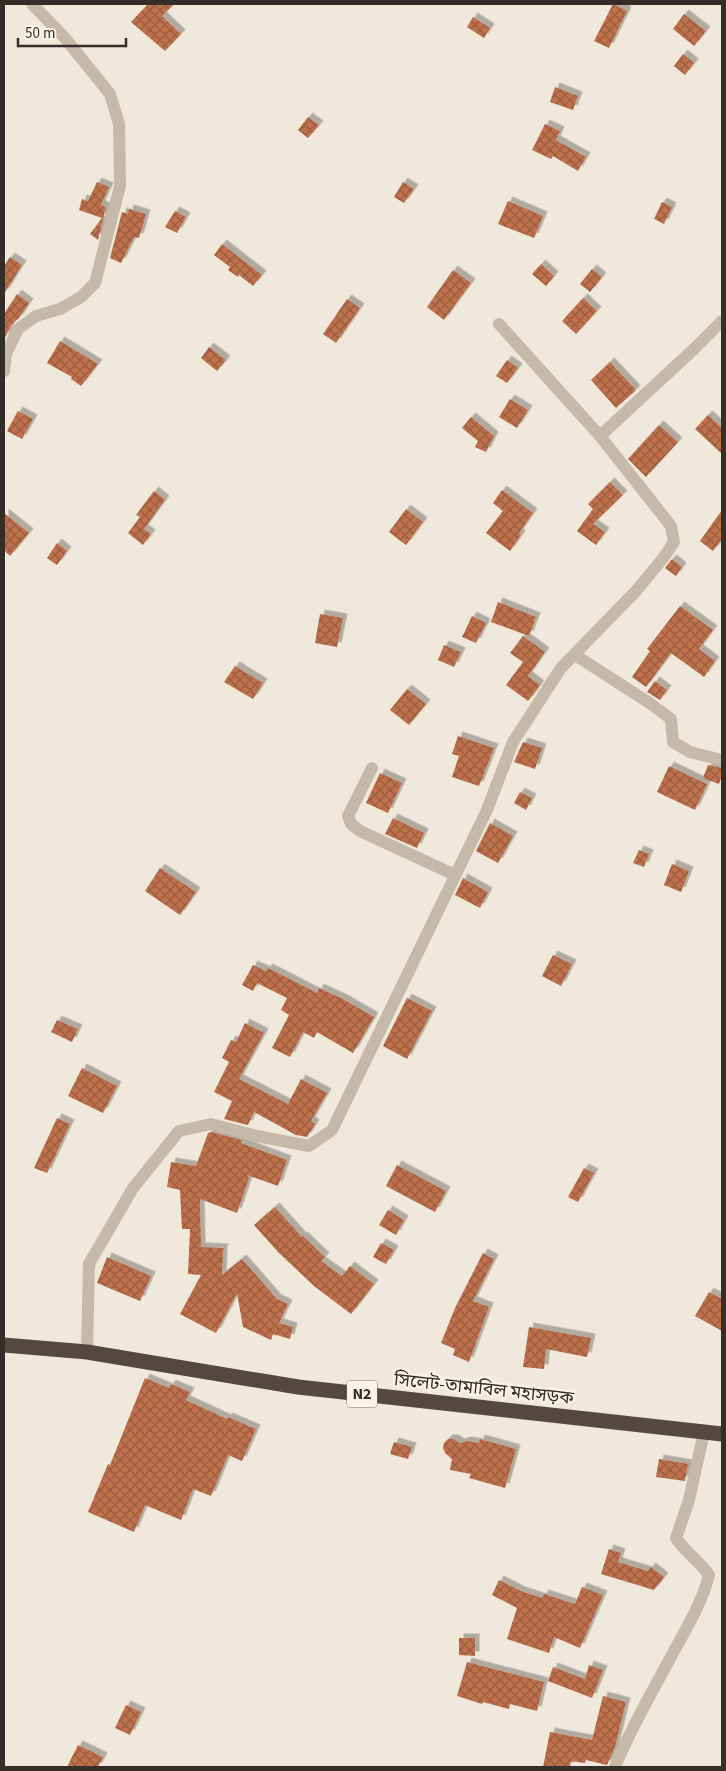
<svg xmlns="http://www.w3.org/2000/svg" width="726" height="1771" font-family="'Source Sans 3','Noto Sans Bengali',sans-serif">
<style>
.building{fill:url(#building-cross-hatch);filter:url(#shadow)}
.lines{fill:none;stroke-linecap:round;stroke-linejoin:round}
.minor{stroke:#c7b9a8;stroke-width:12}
.highway{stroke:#554840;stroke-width:15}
.labels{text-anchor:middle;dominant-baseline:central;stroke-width:5;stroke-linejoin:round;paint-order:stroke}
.shield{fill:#f8f2e7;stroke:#706861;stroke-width:1}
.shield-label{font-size:16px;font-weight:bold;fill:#352d28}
.street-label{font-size:18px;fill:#352d28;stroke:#f8f2e7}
</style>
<defs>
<pattern id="building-cross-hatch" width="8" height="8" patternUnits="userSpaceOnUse" patternTransform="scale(1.25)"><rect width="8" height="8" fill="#be714c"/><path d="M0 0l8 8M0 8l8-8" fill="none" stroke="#9b5d3f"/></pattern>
<filter id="shadow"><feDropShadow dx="4.5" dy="-4.5" stdDeviation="0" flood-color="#0004"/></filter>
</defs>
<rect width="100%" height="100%" fill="#f0e8db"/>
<!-- building -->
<g class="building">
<polygon points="148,4 174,4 162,16 181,34 165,51 131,22"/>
<polygon points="613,4 627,11 609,48 594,41"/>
<polygon points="684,14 706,31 694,46 673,29"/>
<polygon points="473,17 490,28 484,38 467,27"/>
<polygon points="683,54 694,63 685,75 674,66"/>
<polygon points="555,87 578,96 573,110 550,102"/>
<polygon points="308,117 319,125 308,138 298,130"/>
<polygon points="545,124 560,131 556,140 586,157 578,171 553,156 551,159 532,150"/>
<polygon points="97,182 109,187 101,205 106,207 98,240 90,234 102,218 79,210 82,199 88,201"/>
<polygon points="403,182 414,189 404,203 394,197"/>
<polygon points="508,201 543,216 534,238 498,224"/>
<polygon points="662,202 672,207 664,224 654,219"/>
<polygon points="129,209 146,214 139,238 134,237 121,263 110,258 122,212 128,214"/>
<polygon points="175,211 186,217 177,233 165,227"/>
<polygon points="222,244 262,275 253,286 239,275 238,277 228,270 230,267 214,255"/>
<polygon points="10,257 22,265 4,294 4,266"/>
<polygon points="541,264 554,276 546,286 532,274"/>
<polygon points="592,269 602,277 590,292 580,284"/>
<polygon points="453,270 471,283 444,320 427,307"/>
<polygon points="17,294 29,303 19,318 11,325 4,340 4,314"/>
<polygon points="583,298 597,311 576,334 562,321"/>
<polygon points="347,299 360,308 336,343 323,334"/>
<polygon points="60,341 98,364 81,386 71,379 72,377 47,363"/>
<polygon points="209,347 226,360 217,371 201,358"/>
<polygon points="507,360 518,368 507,383 496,376"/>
<polygon points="610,362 636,390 616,408 591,380"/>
<polygon points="510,399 528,410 517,428 499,417"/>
<polygon points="18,411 33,419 22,439 7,431"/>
<polygon points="708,415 722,428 722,454 695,429"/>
<polygon points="471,417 494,436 486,452 475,447 478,441 462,428"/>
<polygon points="659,425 678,442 646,477 628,459"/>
<polygon points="610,482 623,495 593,524 605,532 596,545 577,531 593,509 588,504"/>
<polygon points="502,490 533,513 519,533 521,535 510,551 486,533 503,511 493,503"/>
<polygon points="154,491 165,500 144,529 151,534 143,545 128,533 140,517 136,515"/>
<polygon points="406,509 423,522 406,545 389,532"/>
<polygon points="722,510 722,539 713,551 700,541"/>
<polygon points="4,513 29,533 10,556 4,550"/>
<polygon points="57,543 67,551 57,565 47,558"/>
<polygon points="672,559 682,567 676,576 665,568"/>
<polygon points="498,602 536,617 529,636 491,622"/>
<polygon points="680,606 713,630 699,649 715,661 704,677 671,653 646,687 632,677 650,651 647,649"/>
<polygon points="320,614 343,618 337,647 315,643"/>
<polygon points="472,616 486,623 476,643 462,637"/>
<polygon points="523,636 545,652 528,676 540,685 528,701 506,685 523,662 510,653"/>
<polygon points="444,645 461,652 454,667 438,660"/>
<polygon points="235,666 263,683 253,699 224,682"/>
<polygon points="655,681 667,690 660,700 647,692"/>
<polygon points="407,689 426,704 409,725 390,710"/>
<polygon points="458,736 494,748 479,786 452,777 459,756 452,754"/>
<polygon points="523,742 542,748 535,769 514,762"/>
<polygon points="708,765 722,768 722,775 719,784 703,778"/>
<polygon points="669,766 707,784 695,810 657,792"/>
<polygon points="380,773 402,783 388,813 366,803"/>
<polygon points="520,792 532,798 526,810 514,803"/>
<polygon points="393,818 424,833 417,848 385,834"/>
<polygon points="490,823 513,836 498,863 476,851"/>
<polygon points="639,850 649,854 644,867 633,863"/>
<polygon points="672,864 689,871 681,892 664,885"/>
<polygon points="160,868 196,892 180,915 145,891"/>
<polygon points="463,878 488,892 480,908 455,895"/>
<polygon points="553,955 572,964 561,986 542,976"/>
<polygon points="253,965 266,971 268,968 317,993 319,988 343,999 374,1017 353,1053 317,1032 314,1038 303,1032 290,1057 272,1048 289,1015 281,1010 287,998 257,983 253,991 242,985"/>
<polygon points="407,998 432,1011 407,1059 383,1046"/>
<polygon points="57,1020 78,1029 72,1042 51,1032"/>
<polygon points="245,1023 264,1033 239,1079 288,1104 301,1079 327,1093 311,1121 315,1124 307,1137 296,1135 254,1112 248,1125 224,1119 232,1101 214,1092 229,1062 222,1058 231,1040 236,1042"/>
<polygon points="82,1068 117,1086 103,1113 68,1096"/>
<polygon points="57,1118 70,1124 47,1173 34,1168"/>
<polygon points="211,1132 242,1140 241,1143 287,1160 278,1186 247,1175 249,1178 237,1213 200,1199 201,1247 224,1248 222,1254 223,1253 222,1275 242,1259 277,1299 288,1304 279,1323 293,1327 290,1339 273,1334 271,1340 243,1327 237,1293 216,1333 180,1314 201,1275 188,1274 190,1229 182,1229 180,1190 167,1187 171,1162 196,1166 208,1133"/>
<polygon points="397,1165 446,1191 435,1212 386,1186"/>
<polygon points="584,1168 594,1173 578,1202 568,1197"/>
<polygon points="275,1207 302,1237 303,1236 325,1257 321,1261 342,1276 350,1266 374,1284 351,1314 314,1286 278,1252 254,1225"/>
<polygon points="388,1210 404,1220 396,1235 379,1225"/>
<polygon points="381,1243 394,1250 386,1264 373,1257"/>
<polygon points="483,1253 494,1259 473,1301 489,1307 469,1362 453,1355 455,1349 441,1343 455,1308"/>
<polygon points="107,1257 151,1276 140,1301 97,1283"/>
<polygon points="709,1292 722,1299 722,1331 695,1316"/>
<polygon points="529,1327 591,1338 587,1357 546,1349 544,1369 523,1367"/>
<polygon points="145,1378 169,1388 171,1384 190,1392 186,1400 227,1419 228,1417 256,1429 242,1461 228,1455 211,1496 193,1489 181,1520 145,1505 134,1532 88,1512 108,1464 110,1465"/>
<polygon points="448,1439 454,1439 460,1443 467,1441 479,1443 480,1439 516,1449 505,1488 469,1478 471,1474 450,1470 452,1459 445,1453 443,1448 444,1443"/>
<polygon points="394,1442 412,1447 408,1459 390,1454"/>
<polygon points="659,1459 688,1464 685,1481 656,1477"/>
<polygon points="609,1549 621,1553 618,1562 648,1571 651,1567 664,1577 654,1590 601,1574"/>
<polygon points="499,1580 521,1591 542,1598 544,1594 575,1604 582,1587 603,1595 580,1648 554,1637 549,1653 507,1639 517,1608 492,1595"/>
<polygon points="459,1638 475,1638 475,1656 459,1655"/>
<polygon points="467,1662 544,1682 537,1711 510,1704 509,1709 483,1702 482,1704 457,1696"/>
<polygon points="589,1665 603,1670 592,1698 548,1681 553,1667 585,1679"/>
<polygon points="603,1696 626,1702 615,1747 607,1765 586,1760 585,1763 571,1761 570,1767 543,1767 550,1732 592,1740"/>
<polygon points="126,1705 141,1712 130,1735 115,1728"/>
<polygon points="78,1745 103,1757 98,1767 67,1767"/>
</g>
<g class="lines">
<!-- minor -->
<g class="minor">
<polyline points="4,371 6,354 18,329 36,316 60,309 81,297 95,283 120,186 119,124 110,94 65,38 32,4"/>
<polyline points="600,436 694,349 722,321"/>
<polyline points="575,655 651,704 671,719 673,742 690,752 722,760"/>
<polyline points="372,768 348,816 351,824 360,831 455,875"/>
<polyline points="87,1352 89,1264 133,1188 179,1131 211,1124 257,1136 309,1146 332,1130 487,810 513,742 561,668 636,591 664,557 674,542 671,526 600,436 499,324"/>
<path d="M615,1767C631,1727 654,1689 674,1651C688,1626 702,1602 709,1575C699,1561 685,1552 676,1538L689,1500L704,1432"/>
</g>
<!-- highway -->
<polyline class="highway" points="4,1345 87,1352 298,1387 722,1434"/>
</g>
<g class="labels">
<!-- shield labels -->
<rect class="shield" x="347" y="1380.5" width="30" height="27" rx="4"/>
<g class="shield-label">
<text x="362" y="1394">N2</text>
</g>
<!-- street labels -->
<g class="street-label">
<text transform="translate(484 1389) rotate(6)">সিলেট-তামাবিল মহাসড়ক</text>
</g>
</g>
<!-- border -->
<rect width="726" height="1771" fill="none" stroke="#352d28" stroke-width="10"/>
<!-- scale -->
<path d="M18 38v8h108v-8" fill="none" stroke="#352d28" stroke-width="2.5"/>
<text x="25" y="38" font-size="15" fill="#352d28" stroke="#f8f2e7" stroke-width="4" paint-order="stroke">50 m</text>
</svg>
